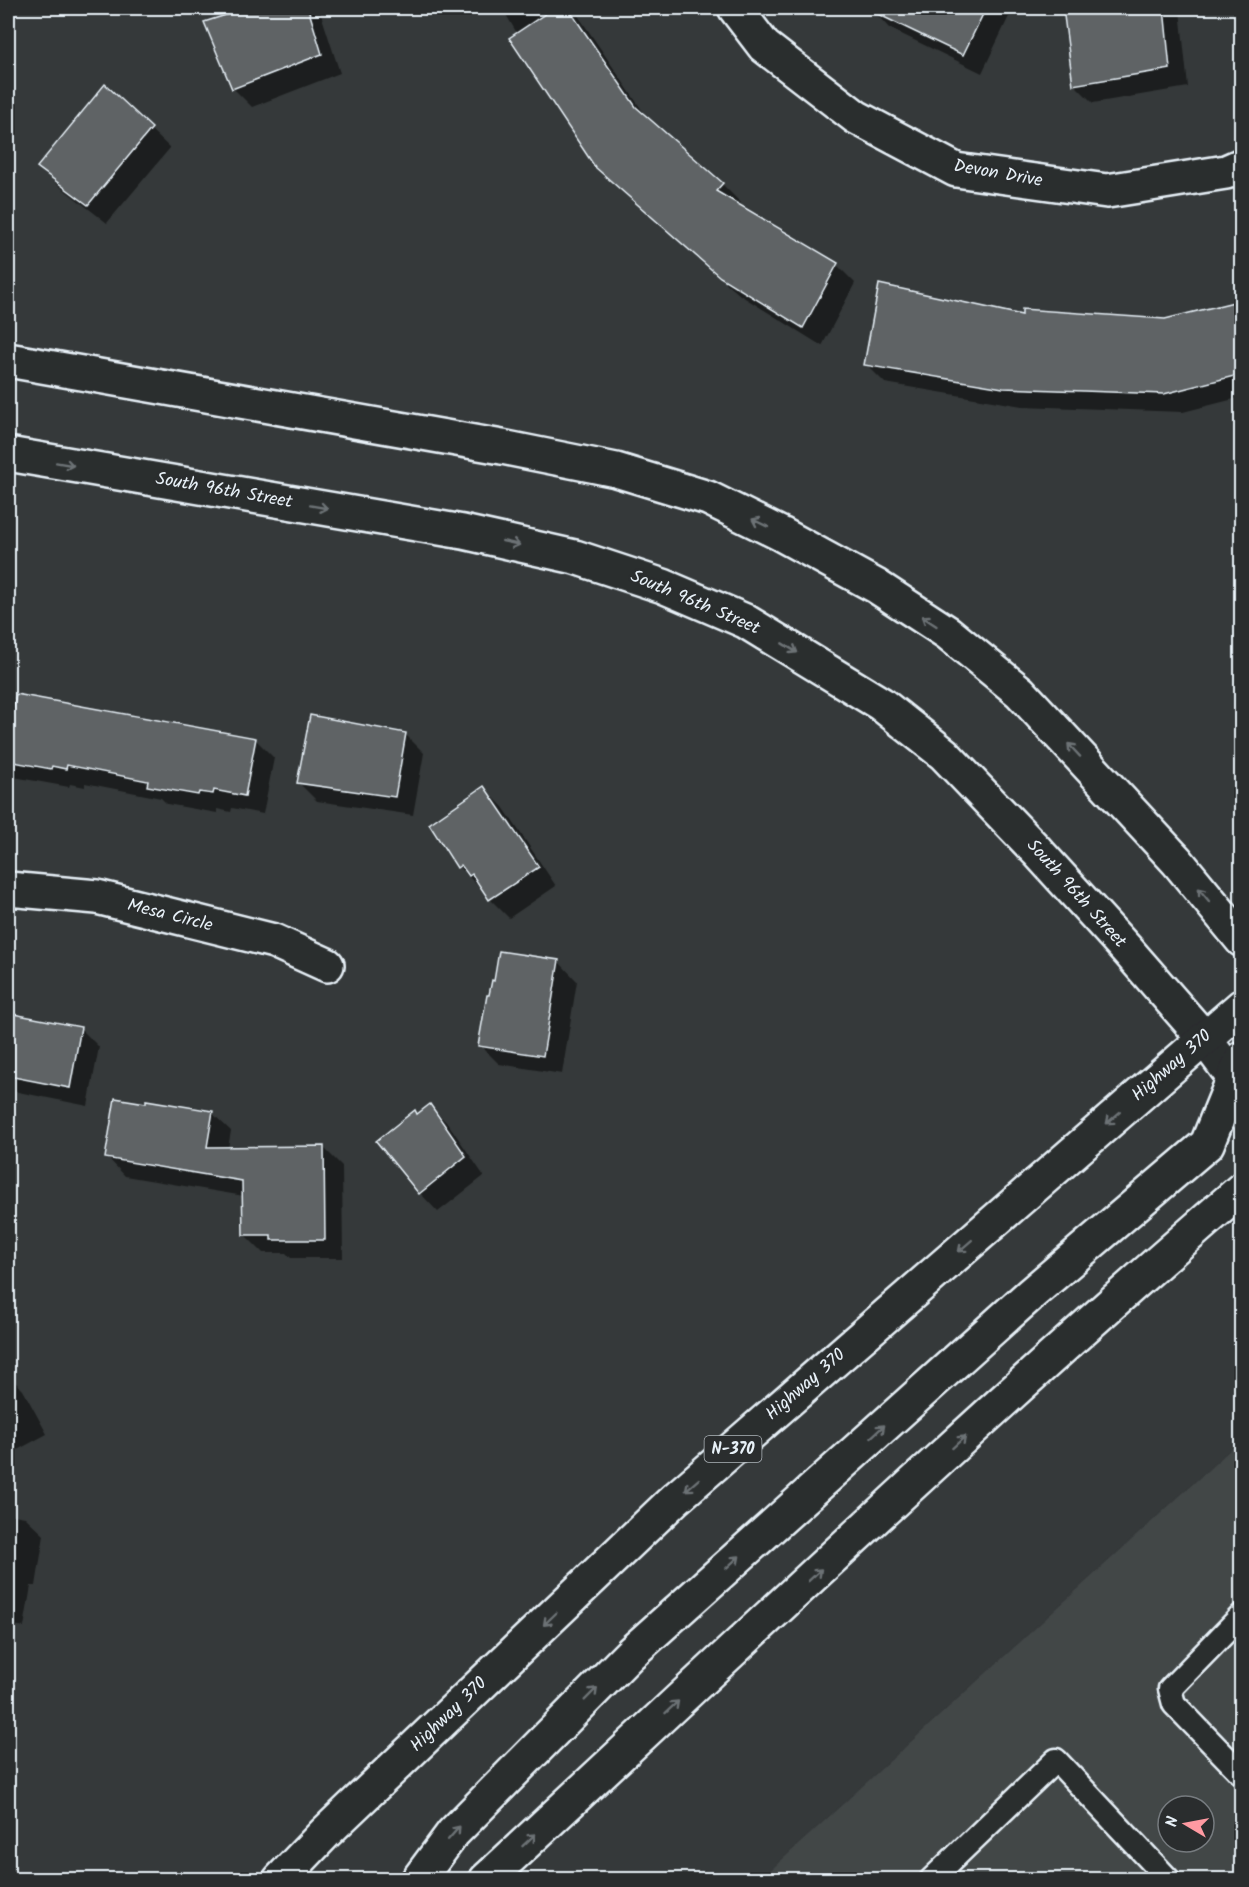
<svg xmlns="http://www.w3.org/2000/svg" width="1249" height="1887" font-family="Kalam,sans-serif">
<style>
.built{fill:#424647;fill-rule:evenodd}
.shadow{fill:#0007}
.building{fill:#5f6365;stroke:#e8f1f8;stroke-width:1.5}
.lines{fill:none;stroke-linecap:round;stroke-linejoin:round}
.service-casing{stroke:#e8f1f8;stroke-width:27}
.minor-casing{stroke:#e8f1f8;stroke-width:38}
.secondary-casing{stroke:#e8f1f8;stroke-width:38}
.trunk-casing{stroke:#e8f1f8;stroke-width:38}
.service{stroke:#2a2d2e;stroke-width:22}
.minor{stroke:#2a2d2e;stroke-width:33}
.secondary{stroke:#2a2d2e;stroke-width:33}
.trunk{stroke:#2a2d2e;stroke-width:33}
.oneway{stroke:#6c7275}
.labels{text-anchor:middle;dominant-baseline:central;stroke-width:5;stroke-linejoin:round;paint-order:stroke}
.shield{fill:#2a2d2e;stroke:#afb6bb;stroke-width:1.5}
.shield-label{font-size:16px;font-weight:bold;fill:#e8f1f8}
.street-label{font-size:18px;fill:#e8f1f8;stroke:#2a2d2e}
</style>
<rect width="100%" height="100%" fill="#35393a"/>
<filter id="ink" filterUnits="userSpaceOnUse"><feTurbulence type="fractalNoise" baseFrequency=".0167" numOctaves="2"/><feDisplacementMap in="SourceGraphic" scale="12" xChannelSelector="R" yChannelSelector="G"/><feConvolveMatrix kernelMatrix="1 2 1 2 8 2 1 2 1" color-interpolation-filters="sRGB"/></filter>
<g filter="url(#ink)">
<!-- built -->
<path class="built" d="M1241,1440V1879H761ZM1168,1806H1204V1842H1168Z"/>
<!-- shadow -->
<g class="shadow">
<polygon points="252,8 319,8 340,73 252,107 233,88 206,23"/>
<polygon points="502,8 573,8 650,122 722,184 741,203 738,206 837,265 855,283 822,346 740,295 725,282 727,281 596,166"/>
<polygon points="871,8 1013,8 982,73 889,28"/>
<polygon points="1064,8 1178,8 1180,10 1188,87 1093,103 1074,84"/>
<polygon points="1234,8 1242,8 1242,18"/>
<polygon points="105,86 170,148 107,223 58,185 39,167"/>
<polygon points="1242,301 1242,397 1183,412 1022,406 885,383 866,364 1023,317 1165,320"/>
<polygon points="8,698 255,739 274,758 263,814 232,808 231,812 217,809 217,813 167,804 161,798 85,783 85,787 70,784 69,787 8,776"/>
<polygon points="405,734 424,753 413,815 317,801 298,782"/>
<polygon points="484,788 503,807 556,886 509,918 490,899 479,884 477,885 459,867 431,825"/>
<polygon points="559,962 577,981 562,1074 499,1064 480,1045"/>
<polygon points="8,1014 81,1029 99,1047 88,1106 8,1090"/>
<polygon points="430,1106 449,1125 484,1176 438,1212 420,1193 418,1116"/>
<polygon points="212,1113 231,1131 228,1148 323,1147 342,1166 343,1258 291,1258 286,1253 263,1253 245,1235 244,1196 125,1176 107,1157"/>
<polygon points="8,1375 23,1390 47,1434 8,1455"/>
<polygon points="8,1514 25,1517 44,1535 36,1586 31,1586 24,1627 8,1624"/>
</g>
<!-- building -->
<g class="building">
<polygon points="248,8 308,8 322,54 232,89 204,22"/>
<polygon points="554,8 568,8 636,107 723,183 716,191 838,263 803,328 720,277 595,167 509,38"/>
<polygon points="865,8 986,8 963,55"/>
<polygon points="1063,8 1164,8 1170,69 1073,85"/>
<polygon points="105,84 152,128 88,205 37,167"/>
<polygon points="879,284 1022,315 1022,309 1165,319 1242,300 1242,374 1164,394 1003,388 864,365"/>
<polygon points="16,694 256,738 245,796 214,790 213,794 199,792 198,795 147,786 148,781 67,765 66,769 52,766 51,769 8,761 8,740"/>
<polygon points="310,715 406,733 395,797 297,783"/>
<polygon points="484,786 539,867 489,900 472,874 469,876 461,865 457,868 429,824"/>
<polygon points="499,951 559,960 543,1056 478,1046 487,995 489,995 492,980 494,981"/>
<polygon points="8,1013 81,1027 70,1088 8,1076"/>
<polygon points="115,1098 146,1103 146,1100 213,1111 207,1147 324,1146 325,1240 271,1240 271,1235 243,1235 242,1181 105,1158"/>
<polygon points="430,1104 466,1156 419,1194 376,1141 415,1110 417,1114"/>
</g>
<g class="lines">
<!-- service casing -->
<g class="service-casing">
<g id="service">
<polyline points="1242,1615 1170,1689 1174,1704 1242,1774"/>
<polyline points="931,1880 1056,1760 1169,1880"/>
</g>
</g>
<!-- minor casing -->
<g class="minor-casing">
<g id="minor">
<polyline points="735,8 764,46 856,117 956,170 1107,191 1226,172 1242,165"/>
<polyline points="8,889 97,897 274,941 327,965"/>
</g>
</g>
<!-- secondary casing -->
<g class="secondary-casing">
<g id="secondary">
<polyline points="8,360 502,447 616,470 708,498 781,534 876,586 948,633 1020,692 1177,861 1242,940"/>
<polyline points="8,454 463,532 575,557 663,586 745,621 881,704 944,754 1037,851 1129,952 1204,1038 1242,1089"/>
</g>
</g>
<!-- trunk casing -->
<g class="trunk-casing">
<g id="trunk">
<polyline points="280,1880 325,1833 674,1500 1242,1006"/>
<polyline points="418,1880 453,1833 631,1653 1032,1293 1207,1144 1242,1058"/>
<path d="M486,1880C736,1648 984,1412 1242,1189"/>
</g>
</g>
<!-- service -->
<use href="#service" class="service"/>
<!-- minor -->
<use href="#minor" class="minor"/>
<!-- secondary -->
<use href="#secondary" class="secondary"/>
<!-- trunk -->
<use href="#trunk" class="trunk"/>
</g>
<!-- one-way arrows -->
<defs><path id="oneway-shaft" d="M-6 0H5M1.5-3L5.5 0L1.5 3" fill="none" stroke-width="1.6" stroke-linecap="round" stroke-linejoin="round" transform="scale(1.5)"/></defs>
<g class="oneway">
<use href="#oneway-shaft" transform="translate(65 464) rotate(10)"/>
<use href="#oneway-shaft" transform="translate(319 507) rotate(10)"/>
<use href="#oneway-shaft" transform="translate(760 523) rotate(-154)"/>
<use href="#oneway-shaft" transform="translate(511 543) rotate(13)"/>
<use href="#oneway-shaft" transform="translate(929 621) rotate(-147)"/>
<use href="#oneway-shaft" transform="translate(790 648) rotate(31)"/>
<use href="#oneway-shaft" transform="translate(1074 750) rotate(-133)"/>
<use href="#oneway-shaft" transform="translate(1204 895) rotate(-129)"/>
<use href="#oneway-shaft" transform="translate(1113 1118) rotate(139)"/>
<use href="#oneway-shaft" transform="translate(965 1246) rotate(139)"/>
<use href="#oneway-shaft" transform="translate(878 1431) rotate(-42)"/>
<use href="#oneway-shaft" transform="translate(959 1442) rotate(-42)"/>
<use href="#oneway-shaft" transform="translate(692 1485) rotate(139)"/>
<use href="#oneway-shaft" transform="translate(733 1562) rotate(-42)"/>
<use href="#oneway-shaft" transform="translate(815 1575) rotate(-43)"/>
<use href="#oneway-shaft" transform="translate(550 1619) rotate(136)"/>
<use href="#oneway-shaft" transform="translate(591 1694) rotate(-45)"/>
<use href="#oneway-shaft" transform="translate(672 1707) rotate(-43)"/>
<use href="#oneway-shaft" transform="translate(454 1833) rotate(-49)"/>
<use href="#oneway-shaft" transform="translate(529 1840) rotate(-43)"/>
</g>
</g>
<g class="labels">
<!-- shield labels -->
<rect class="shield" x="704.5" y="1436" width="57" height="26" rx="4.5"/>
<g class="shield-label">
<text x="733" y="1449">N-370</text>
</g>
<!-- street labels -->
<g class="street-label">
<text transform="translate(998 174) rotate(10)">Devon Drive</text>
<text transform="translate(224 491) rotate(10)">South 96th Street</text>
<text transform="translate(695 603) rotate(23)">South 96th Street</text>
<text transform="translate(1076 894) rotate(48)">South 96th Street</text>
<text transform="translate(170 916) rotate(14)">Mesa Circle</text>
<text transform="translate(1172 1066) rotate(-41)">Highway 370</text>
<text transform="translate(806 1385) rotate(-41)">Highway 370</text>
<text transform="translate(449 1715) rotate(-44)">Highway 370</text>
</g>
</g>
<!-- margin -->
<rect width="1249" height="1887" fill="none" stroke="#2a2d2e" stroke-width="30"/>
<rect x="15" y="15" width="1219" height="1857" fill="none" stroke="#e8f1f8" stroke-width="2" filter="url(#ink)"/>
<!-- north arrow -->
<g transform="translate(1186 1824) rotate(280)"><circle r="28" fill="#2a2d2e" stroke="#767b7f" stroke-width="1.5"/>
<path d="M0-4.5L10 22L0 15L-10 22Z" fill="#ff9aa2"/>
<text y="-9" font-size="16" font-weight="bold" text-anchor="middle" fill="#e8f1f8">N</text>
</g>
</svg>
